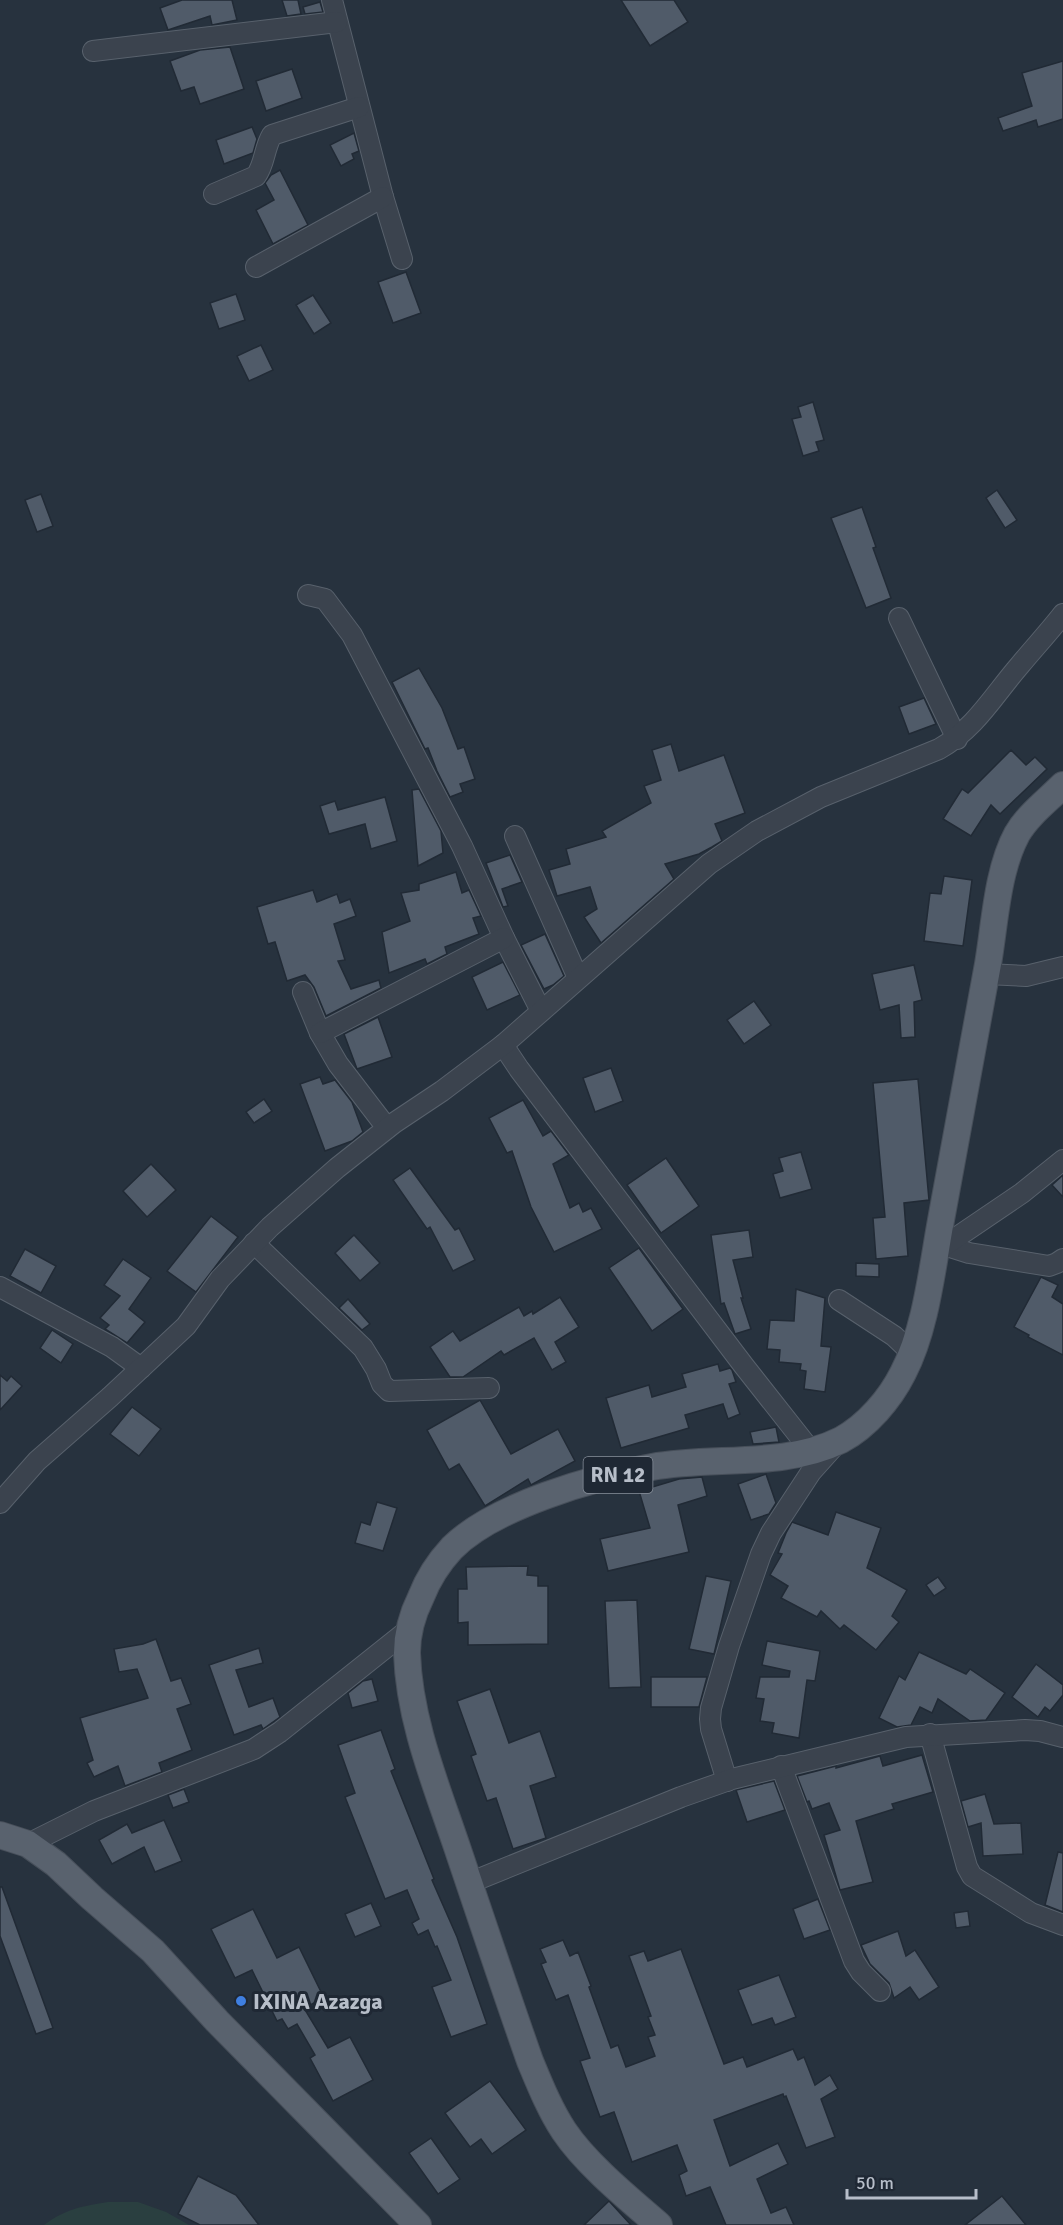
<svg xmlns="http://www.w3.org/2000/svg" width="1063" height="2225" font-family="Signika,sans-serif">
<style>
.green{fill:#2a3f40}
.building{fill:#505b69;stroke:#212a35;stroke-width:1.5}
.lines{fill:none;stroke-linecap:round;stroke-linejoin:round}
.minor-casing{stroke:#58616c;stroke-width:22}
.major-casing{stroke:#474f5a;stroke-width:28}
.minor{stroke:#3b434e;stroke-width:20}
.major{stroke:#59626e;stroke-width:26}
.shop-dot{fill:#3f7fe0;stroke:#1f2834;stroke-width:2}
.labels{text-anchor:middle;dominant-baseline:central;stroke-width:6;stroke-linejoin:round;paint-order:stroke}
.shield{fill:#1f2834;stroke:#89919c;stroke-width:1.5}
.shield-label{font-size:21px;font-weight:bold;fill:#b7bec9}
.poi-label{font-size:22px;font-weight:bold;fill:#b7bec9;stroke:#1f2834;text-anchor:start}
</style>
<rect width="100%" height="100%" fill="#27323e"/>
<!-- green -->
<path class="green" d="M108,2202H138L166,2212L189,2225H44C65,2209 83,2206 108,2202Z"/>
<!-- building -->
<g class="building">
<polygon points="182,0 232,0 237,20 212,25 210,16 168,30 160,8"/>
<polygon points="282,0 298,0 301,14 287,16"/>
<polygon points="621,0 674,0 688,22 650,46"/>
<polygon points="320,2 323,12 305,14 303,7"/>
<polygon points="230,47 244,89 200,104 194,87 181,91 170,61 200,50"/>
<polygon points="1063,61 1063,119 1038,127 1036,120 1003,131 998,118 1032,106 1022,73"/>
<polygon points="292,69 302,98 266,111 256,81"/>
<polygon points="252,127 257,139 253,153 224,164 216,140"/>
<polygon points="354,133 359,151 352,154 354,159 341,166 330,145"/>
<polygon points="280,170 308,225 273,244 256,210 274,200 265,183 271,175"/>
<polygon points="406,272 421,313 393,323 378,282"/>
<polygon points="236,294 245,320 219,329 210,303"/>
<polygon points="313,295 331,323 314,334 296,305"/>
<polygon points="261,345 273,370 249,381 237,356"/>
<polygon points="813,402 824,440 816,442 819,451 803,456 792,419 801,417 798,407"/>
<polygon points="997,490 1017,520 1005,528 986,498"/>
<polygon points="41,494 53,526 37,532 25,500"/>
<polygon points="862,507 876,547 873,548 891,598 866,608 831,518"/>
<polygon points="419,668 442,708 458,749 464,747 475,779 460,784 463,792 450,797 437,771 428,748 425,749 392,682"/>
<polygon points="924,698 936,724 909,734 899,707"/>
<polygon points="671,744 679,771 724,755 745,813 715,824 722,841 712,847 699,854 665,864 674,879 601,943 584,917 597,909 590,887 557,896 549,870 570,864 566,849 606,837 602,831 651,803 644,786 661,780 652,750"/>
<polygon points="1011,750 1026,765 1035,757 1047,769 1000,814 991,805 971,836 943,819 962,789 968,793"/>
<polygon points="419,789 441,831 443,853 418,866 412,790"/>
<polygon points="385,797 397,841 371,849 365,824 329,834 320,806 335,801 338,810"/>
<polygon points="510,855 522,882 502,889 508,906 503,907 486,863"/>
<polygon points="456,872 462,893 469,890 481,916 473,918 479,934 445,947 447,954 427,964 425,959 389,973 382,932 410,921 401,893 419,890 419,884"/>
<polygon points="944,876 972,880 963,946 924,941 930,893 941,894"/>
<polygon points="313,890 317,902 337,894 340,903 350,899 356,916 334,924 345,960 338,961 351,989 379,980 381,988 326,1016 314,987 305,975 287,981 275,942 268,944 257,907"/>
<polygon points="545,934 564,976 553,985 544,989 521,945"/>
<polygon points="503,962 520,995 487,1010 472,977"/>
<polygon points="914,965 922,1000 914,1002 915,1037 901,1038 899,1005 880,1010 872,974"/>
<polygon points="754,1001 771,1025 744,1044 727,1020"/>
<polygon points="378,1017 392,1057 357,1069 344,1034"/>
<polygon points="611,1068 623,1101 595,1112 583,1078"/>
<polygon points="320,1077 323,1084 335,1080 352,1102 363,1132 352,1141 325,1151 300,1084"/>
<polygon points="918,1079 929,1200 904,1203 908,1256 876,1259 873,1218 885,1217 873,1083"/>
<polygon points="264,1099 272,1111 254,1123 246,1112"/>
<polygon points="523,1100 543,1136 551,1131 569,1155 553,1164 570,1208 579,1203 583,1212 591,1208 602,1229 554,1252 531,1207 512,1151 507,1153 489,1118"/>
<polygon points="801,1152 812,1189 780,1198 773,1174 783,1171 779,1158"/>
<polygon points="666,1158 699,1206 661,1233 627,1185"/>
<polygon points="151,1164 176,1190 147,1217 123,1191"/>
<polygon points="410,1168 455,1230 459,1228 475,1260 453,1271 430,1227 427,1229 393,1180"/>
<polygon points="1063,1175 1063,1197 1052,1185"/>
<polygon points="211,1216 238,1237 196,1292 167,1271"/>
<polygon points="749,1230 753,1257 733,1260 743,1298 741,1298 751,1329 735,1334 724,1303 721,1304 711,1235"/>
<polygon points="354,1235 380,1263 360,1281 335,1253"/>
<polygon points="639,1248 683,1309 652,1331 609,1268"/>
<polygon points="25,1249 56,1266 41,1293 10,1276"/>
<polygon points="123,1259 151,1278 129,1309 145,1322 127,1343 105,1329 109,1325 100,1318 120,1296 104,1285"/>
<polygon points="856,1263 879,1264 879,1277 856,1276"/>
<polygon points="1041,1277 1058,1285 1052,1297 1063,1304 1063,1355 1028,1337 1029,1335 1014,1327"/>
<polygon points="796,1289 825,1298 821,1346 831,1347 825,1392 804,1389 806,1371 800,1370 801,1364 779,1362 780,1350 767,1349 770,1320 794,1321"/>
<polygon points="560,1297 579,1327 555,1342 566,1362 552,1370 534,1338 504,1355 501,1351 463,1377 450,1377 430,1347 453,1331 460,1341 519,1307 524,1316 532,1311 533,1314"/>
<polygon points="348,1299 370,1324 362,1330 339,1308"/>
<polygon points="52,1330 73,1344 61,1363 40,1348"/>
<polygon points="718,1364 720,1371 730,1368 732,1370 736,1382 729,1384 740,1414 728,1419 723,1404 685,1415 689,1428 621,1448 606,1398 649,1385 652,1397 686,1387 682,1374"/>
<polygon points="0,1375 7,1381 11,1376 22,1386 0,1410"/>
<polygon points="480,1400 511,1454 558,1429 575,1461 531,1485 528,1479 485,1506 459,1464 449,1470 427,1430"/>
<polygon points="132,1407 161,1429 139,1456 110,1434"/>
<polygon points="776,1427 779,1442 753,1444 750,1432"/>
<polygon points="766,1474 776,1503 769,1514 751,1520 738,1484"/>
<polygon points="702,1477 707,1496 678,1505 689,1552 608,1571 600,1539 650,1528 639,1491 679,1479"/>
<polygon points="377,1502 397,1508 383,1551 355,1543 361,1522 370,1525"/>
<polygon points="836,1512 881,1528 867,1568 907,1590 892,1616 899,1622 876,1650 844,1625 840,1629 821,1611 817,1617 781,1598 788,1586 770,1575 782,1554 778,1553 786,1533 792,1522 828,1535"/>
<polygon points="528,1566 527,1575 538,1576 538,1586 548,1586 548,1644 468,1645 468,1622 458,1623 458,1589 467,1589 466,1567"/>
<polygon points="706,1576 731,1581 714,1654 689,1649"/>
<polygon points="938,1577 946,1588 934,1596 926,1585"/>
<polygon points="637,1600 641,1687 609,1688 605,1601"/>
<polygon points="156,1639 171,1681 181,1678 191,1704 177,1709 192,1750 159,1763 162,1772 125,1786 118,1766 94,1777 87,1763 93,1760 80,1718 148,1698 137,1669 119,1672 114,1649 143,1644"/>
<polygon points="767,1641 820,1651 815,1681 807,1680 799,1738 772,1733 774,1723 760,1721 764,1699 756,1698 760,1677 789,1677 790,1671 762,1665"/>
<polygon points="259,1648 263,1663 236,1670 249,1707 273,1698 280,1717 263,1729 261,1725 234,1735 209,1665"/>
<polygon points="919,1652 966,1674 970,1669 1005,1693 986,1720 970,1721 938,1699 932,1713 920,1707 911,1725 897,1727 879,1718 899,1676 905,1680"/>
<polygon points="1036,1664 1063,1685 1063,1695 1050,1711 1045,1707 1038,1717 1012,1697"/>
<polygon points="651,1677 707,1677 699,1707 651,1707"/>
<polygon points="372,1679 378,1701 352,1708 348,1693 363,1681"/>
<polygon points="490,1689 509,1743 540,1731 556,1777 530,1786 546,1838 513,1849 496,1798 487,1801 471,1756 476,1754 457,1701"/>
<polygon points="381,1730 395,1769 391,1771 434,1879 432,1880 457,1937 487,2024 451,2037 432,1987 451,1980 437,1946 435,1947 428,1930 418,1935 412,1923 419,1919 407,1890 385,1899 345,1797 355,1793 338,1745"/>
<polygon points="922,1755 933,1792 892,1804 894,1809 856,1821 873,1882 840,1890 824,1835 840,1830 829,1803 812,1809 809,1801 807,1802 797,1776 836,1766 836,1768 880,1756 883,1766"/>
<polygon points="774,1781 785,1810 747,1822 736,1790"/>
<polygon points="184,1789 189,1802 173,1808 168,1795"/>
<polygon points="985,1794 994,1824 1021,1823 1023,1854 983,1856 981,1823 968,1827 961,1801"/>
<polygon points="164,1820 182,1861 155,1872 144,1847 112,1864 99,1840 127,1824 132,1833"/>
<polygon points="1058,1852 1063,1853 1063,1912 1045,1905"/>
<polygon points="0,1887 2,1887 53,2028 36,2034 0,1936"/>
<polygon points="818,1899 830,1930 804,1939 793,1909"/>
<polygon points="371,1903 381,1926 355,1937 345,1914"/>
<polygon points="253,1909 277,1958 299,1947 324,1998 304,2008 328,2048 350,2037 373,2080 333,2101 310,2058 315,2055 297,2024 288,2029 282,2019 277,2021 252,1970 235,1978 211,1929"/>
<polygon points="968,1911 970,1926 956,1928 954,1913"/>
<polygon points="898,1931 906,1956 915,1950 939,1987 919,2000 910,1987 894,1998 889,1983 870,1964 861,1945"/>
<polygon points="563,1940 570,1956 578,1952 591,1986 589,1987 611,2048 618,2045 626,2067 655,2056 648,2037 655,2035 648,2017 651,2016 629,1956 644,1951 648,1961 681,1949 724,2064 743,2057 747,2067 793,2049 798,2060 804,2057 815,2085 830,2075 838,2089 821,2099 835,2137 806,2148 786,2096 784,2097 783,2094 714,2120 730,2166 778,2143 788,2164 757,2179 771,2213 786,2207 794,2225 726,2225 710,2187 686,2196 679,2175 687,2171 677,2145 632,2162 614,2112 600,2117 580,2061 590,2058 568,1995 556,2000 541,1964 546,1962 540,1949"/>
<polygon points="779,1975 796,2017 775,2025 772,2018 752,2025 738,1990"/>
<polygon points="490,2081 526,2130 492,2154 481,2139 470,2147 445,2113"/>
<polygon points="431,2138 460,2179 438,2194 409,2153"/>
<polygon points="198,2176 236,2195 259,2225 200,2225 178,2214"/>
<polygon points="1002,2196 1026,2225 965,2225"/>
<polygon points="609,2201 631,2225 584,2225"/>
</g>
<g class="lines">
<!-- minor casing -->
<g class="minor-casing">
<g id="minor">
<polyline points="332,0 383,197 402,259"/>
<polyline points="93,51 337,22"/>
<path d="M214,194L256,176C265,164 264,148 272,135L359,107"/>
<polyline points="256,267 383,197"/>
<polyline points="308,595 325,599 352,635 462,846 504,938 541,1011"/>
<polyline points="899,618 957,739"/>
<polyline points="515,836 578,978"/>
<polyline points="986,974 1026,976 1063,967"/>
<polyline points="303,992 320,1033 338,1064 387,1128"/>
<polyline points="320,1033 504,938"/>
<polyline points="503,1045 519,1069 744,1366 811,1451"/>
<polyline points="254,1243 363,1348 376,1369 382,1384 389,1391 489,1388"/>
<polyline points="947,1246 969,1253 1049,1266 1057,1263 1063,1259"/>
<polyline points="935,1252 1022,1193 1063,1160"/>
<polyline points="0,1287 112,1347 141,1368"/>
<polyline points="839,1300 894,1336 912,1353"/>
<path d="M0,1503L37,1461L110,1397L186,1326L220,1279L270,1227L337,1168L394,1123L442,1091L503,1045L709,864L757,831L821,797L939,749C976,728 993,696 1020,665C1034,648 1049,632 1063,614"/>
<polyline points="930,1734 967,1867 972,1876 1031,1913 1063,1925"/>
<polyline points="781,1766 854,1961 861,1972 880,1991"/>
<polyline points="727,1781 711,1729 710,1719 711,1708 729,1646 761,1554 771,1533 811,1472 837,1443"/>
<polyline points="28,1844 94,1811 254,1749 280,1732 408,1630"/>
<polyline points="469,1883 681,1797 732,1779 906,1737 1025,1730 1040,1731 1063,1737"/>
</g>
</g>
<!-- major casing -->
<g class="major-casing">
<g id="major">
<polyline points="0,1835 28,1844 56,1864 92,1898 153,1951 217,2021 418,2225"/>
<path d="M659,2225C629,2199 586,2164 564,2131C550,2110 540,2085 530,2061C505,1990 481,1918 457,1847C436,1785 409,1720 407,1653C407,1633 412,1615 421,1597C428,1579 439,1562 452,1548C494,1506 594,1477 652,1467C713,1456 785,1468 841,1440C867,1426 890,1399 903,1373C926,1329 932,1269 941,1220C957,1134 973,1049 988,964C995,923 997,871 1017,834C1028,815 1047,801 1063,785"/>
</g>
</g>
<!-- minor -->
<use href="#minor" class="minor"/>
<!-- major -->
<use href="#major" class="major"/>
</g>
<!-- markers -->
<circle class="shop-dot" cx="241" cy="2001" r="6"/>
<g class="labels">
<!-- shield labels -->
<rect class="shield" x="583.5" y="1457" width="69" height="36" rx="4.5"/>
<g class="shield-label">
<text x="618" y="1475">RN 12</text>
</g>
<!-- poi labels -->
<g class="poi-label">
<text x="253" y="2001">IXINA Azazga</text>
</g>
</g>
<!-- scale -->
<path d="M847 2189v9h129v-9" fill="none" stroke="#b7bec9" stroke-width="3"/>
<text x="856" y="2189" font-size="18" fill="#b7bec9" stroke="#1f2834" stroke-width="4.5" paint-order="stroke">50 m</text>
</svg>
